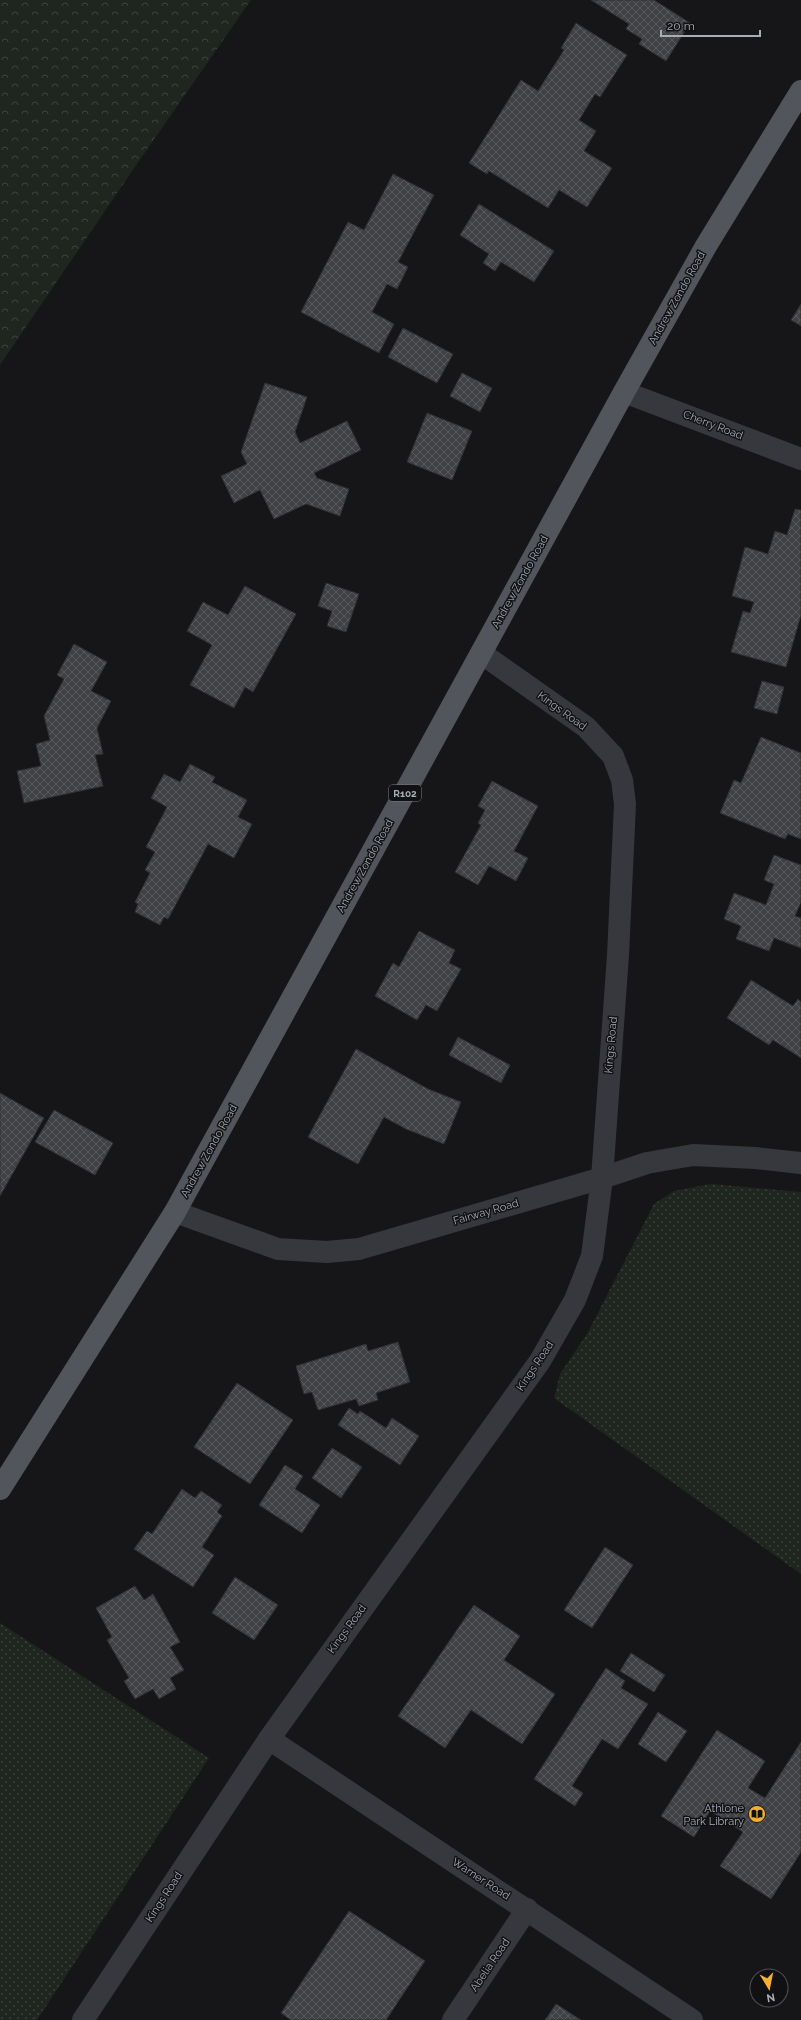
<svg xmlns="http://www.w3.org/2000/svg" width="801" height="2020" font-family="Raleway,sans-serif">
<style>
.forest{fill:url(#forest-crowns)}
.park{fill:url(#park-dots)}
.building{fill:url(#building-cross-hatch);stroke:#303034}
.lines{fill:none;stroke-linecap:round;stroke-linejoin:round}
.street{stroke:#37383d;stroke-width:22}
.primary{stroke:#53555c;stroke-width:22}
.labels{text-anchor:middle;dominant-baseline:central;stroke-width:3;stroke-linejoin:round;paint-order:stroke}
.shield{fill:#111113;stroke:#7b7e86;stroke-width:1}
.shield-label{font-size:10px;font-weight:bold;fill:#a8adb8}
.street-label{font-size:11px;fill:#a8adb8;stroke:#111113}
.poi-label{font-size:11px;fill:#a8adb8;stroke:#111113;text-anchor:end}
</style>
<defs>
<pattern id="forest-crowns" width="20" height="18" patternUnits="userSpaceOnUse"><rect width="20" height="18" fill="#1e261f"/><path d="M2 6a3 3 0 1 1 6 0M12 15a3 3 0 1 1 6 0" fill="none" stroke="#3c433d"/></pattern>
<pattern id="park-dots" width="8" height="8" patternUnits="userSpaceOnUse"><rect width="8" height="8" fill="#1e261f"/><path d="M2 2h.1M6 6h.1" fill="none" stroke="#3c433d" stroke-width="1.8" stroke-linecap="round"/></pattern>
<pattern id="building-cross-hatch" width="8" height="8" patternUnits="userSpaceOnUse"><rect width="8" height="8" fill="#404145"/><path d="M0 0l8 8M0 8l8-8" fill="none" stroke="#595a5e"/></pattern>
</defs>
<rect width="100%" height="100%" fill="#161618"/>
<!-- forest -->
<polygon class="forest" points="0,0 251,0 139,161 0,365"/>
<!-- park -->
<g class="park">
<polygon points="711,1184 801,1192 801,1574 554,1398 560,1374 587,1334 654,1204 674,1191"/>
<polygon points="0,1623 209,1758 37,2020 0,2020"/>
</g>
<!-- building -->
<g class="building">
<polygon points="591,0 654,0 690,23 666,61 639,44 642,39 626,29 629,24"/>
<polygon points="576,23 627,55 600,97 595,94 579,120 596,131 584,151 612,168 587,207 559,190 548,208 489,171 487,174 469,163 521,80 538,91 564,50 561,48"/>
<polygon points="393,174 434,195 398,262 408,267 397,289 387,284 372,312 394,324 379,353 301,312 348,222 364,230"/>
<polygon points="479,204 554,251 534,282 501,262 495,271 483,263 489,254 460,235"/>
<polygon points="801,304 801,326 791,320"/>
<polygon points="403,328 453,354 437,383 388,357"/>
<polygon points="462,373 492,388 480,412 450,396"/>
<polygon points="265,383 307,397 295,432 300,443 347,421 361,450 314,473 317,478 349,489 340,516 306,504 274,519 260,490 234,503 221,476 247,464 241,452"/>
<polygon points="427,413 472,431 452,480 407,462"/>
<polygon points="795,509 801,510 801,615 786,667 731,652 743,611 750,613 754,602 732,596 745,547 768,554 775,531 787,535"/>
<polygon points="326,583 359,594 346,632 327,626 332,611 318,606"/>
<polygon points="245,586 296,614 253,692 245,687 234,708 190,685 212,645 187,631 203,602 228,615"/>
<polygon points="74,644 107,662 91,691 111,701 97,728 103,754 95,755 103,786 24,803 17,771 41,766 36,744 50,740 44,716 64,679 57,675"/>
<polygon points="762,681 784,687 777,714 754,708"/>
<polygon points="761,737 801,753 801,839 788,834 785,839 720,813 734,780 741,783"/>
<polygon points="190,764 215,777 212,782 247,800 238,817 252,824 234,858 208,844 168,919 164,917 160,925 135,912 138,904 135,902 150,873 145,870 155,852 146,847 167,807 151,798 164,774 180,782"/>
<polygon points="492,781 538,806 514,851 528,858 516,881 489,866 478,885 455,872 481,825 478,823 485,810 478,806"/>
<polygon points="774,855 801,865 801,902 795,916 801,918 801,948 774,938 769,951 736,939 741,926 724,919 734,893 766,905 774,884 764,880"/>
<polygon points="419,931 455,950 449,963 461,969 437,1011 426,1005 417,1020 375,996 393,963 399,967"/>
<polygon points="751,980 793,1006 798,999 801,1002 801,1058 773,1040 769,1045 727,1018"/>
<polygon points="458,1037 510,1065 501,1083 449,1055"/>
<polygon points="356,1049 428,1089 461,1102 444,1144 406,1129 384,1117 358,1164 308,1137"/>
<polygon points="0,1093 44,1118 0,1196"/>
<polygon points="54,1110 113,1143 95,1175 35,1142"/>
<polygon points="398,1342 410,1382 376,1393 378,1400 359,1406 356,1399 318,1410 312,1392 304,1394 296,1366 366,1344 368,1351"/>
<polygon points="237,1383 293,1420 250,1484 194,1447"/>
<polygon points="349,1408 358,1414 360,1411 386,1428 392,1418 419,1436 400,1465 338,1425"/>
<polygon points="332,1448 362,1467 341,1498 312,1478"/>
<polygon points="285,1465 303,1476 295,1489 320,1505 302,1533 259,1505"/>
<polygon points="182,1489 195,1498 201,1491 222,1505 217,1512 222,1516 202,1547 214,1555 193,1587 134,1549 147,1531 152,1534"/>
<polygon points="605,1547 633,1565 592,1628 564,1610"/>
<polygon points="235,1577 278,1605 254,1640 212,1613"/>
<polygon points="135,1586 144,1600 153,1594 180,1642 170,1647 184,1670 170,1678 176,1689 159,1699 153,1689 135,1699 124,1681 129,1678 107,1640 112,1637 96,1608"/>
<polygon points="474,1605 520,1636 504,1660 555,1694 522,1744 471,1710 445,1748 398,1716"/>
<polygon points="631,1653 665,1675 654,1692 620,1671"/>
<polygon points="606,1668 625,1681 621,1688 648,1704 618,1749 602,1739 572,1786 583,1793 575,1806 534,1779"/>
<polygon points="658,1712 687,1731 666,1762 638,1744"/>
<polygon points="717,1730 765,1761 748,1788 765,1798 801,1742 801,1852 771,1899 720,1866 743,1832 710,1811 694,1837 661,1816"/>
<polygon points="349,1911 425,1961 386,2020 291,2020 281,2013"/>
<polygon points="556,2004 581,2020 545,2020"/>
</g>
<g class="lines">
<!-- street -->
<g class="street">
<polyline points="624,392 801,459"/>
<polyline points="175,1212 278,1249 327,1252 359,1249 602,1178 647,1163 693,1155 755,1158 801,1163"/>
<polyline points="269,1739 692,2020"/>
<polyline points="83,2020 269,1739 540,1361 575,1300 592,1256 602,1178 618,955 625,804 622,780 613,756 586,727 481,653"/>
<polyline points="453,2020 527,1909"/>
</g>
<!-- primary -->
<polyline class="primary" points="0,1489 175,1212 624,392 706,246 801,91"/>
</g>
<!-- icons -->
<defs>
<g id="library-disc" transform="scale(0.9)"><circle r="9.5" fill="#f2b134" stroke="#111113"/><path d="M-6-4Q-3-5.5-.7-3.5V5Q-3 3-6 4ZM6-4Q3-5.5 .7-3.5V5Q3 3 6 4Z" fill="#111"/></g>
</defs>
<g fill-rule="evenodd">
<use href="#library-disc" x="757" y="1814"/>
</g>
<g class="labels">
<!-- shield labels -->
<rect class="shield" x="389" y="785" width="32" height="16" rx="3"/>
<g class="shield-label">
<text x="405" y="793">R102</text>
</g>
<!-- street labels -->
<g class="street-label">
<text transform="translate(677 298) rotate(-61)">Andrew Zondo Road</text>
<text transform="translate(713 425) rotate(21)">Cherry Road</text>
<text transform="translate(520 582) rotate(-61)">Andrew Zondo Road</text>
<text transform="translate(562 711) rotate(36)">Kings Road</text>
<text transform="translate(365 866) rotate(-61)">Andrew Zondo Road</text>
<text transform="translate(611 1045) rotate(-85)">Kings Road</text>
<text transform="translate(209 1151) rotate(-61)">Andrew Zondo Road</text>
<text transform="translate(486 1212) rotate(-16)">Fairway Road</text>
<text transform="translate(535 1366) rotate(-56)">Kings Road</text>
<text transform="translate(347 1629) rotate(-54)">Kings Road</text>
<text transform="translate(481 1879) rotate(33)">Warner Road</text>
<text transform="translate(164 1897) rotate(-57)">Kings Road</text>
<text transform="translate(490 1965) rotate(-56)">Abelia Road</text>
</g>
<!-- poi labels -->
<g class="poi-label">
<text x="744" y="1808">Athlone<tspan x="744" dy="13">Park Library</tspan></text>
</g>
</g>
<!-- north arrow -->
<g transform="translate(769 1988) rotate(170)"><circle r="19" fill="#111113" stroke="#4d4f55"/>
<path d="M0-3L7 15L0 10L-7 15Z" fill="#f2b134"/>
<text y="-6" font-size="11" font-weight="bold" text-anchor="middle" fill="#a8adb8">N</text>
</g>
<!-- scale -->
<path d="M661 30v6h99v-6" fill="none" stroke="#a8adb8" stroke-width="2"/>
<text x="667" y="30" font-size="12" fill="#a8adb8" stroke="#111113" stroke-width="3" paint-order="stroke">20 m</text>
</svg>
